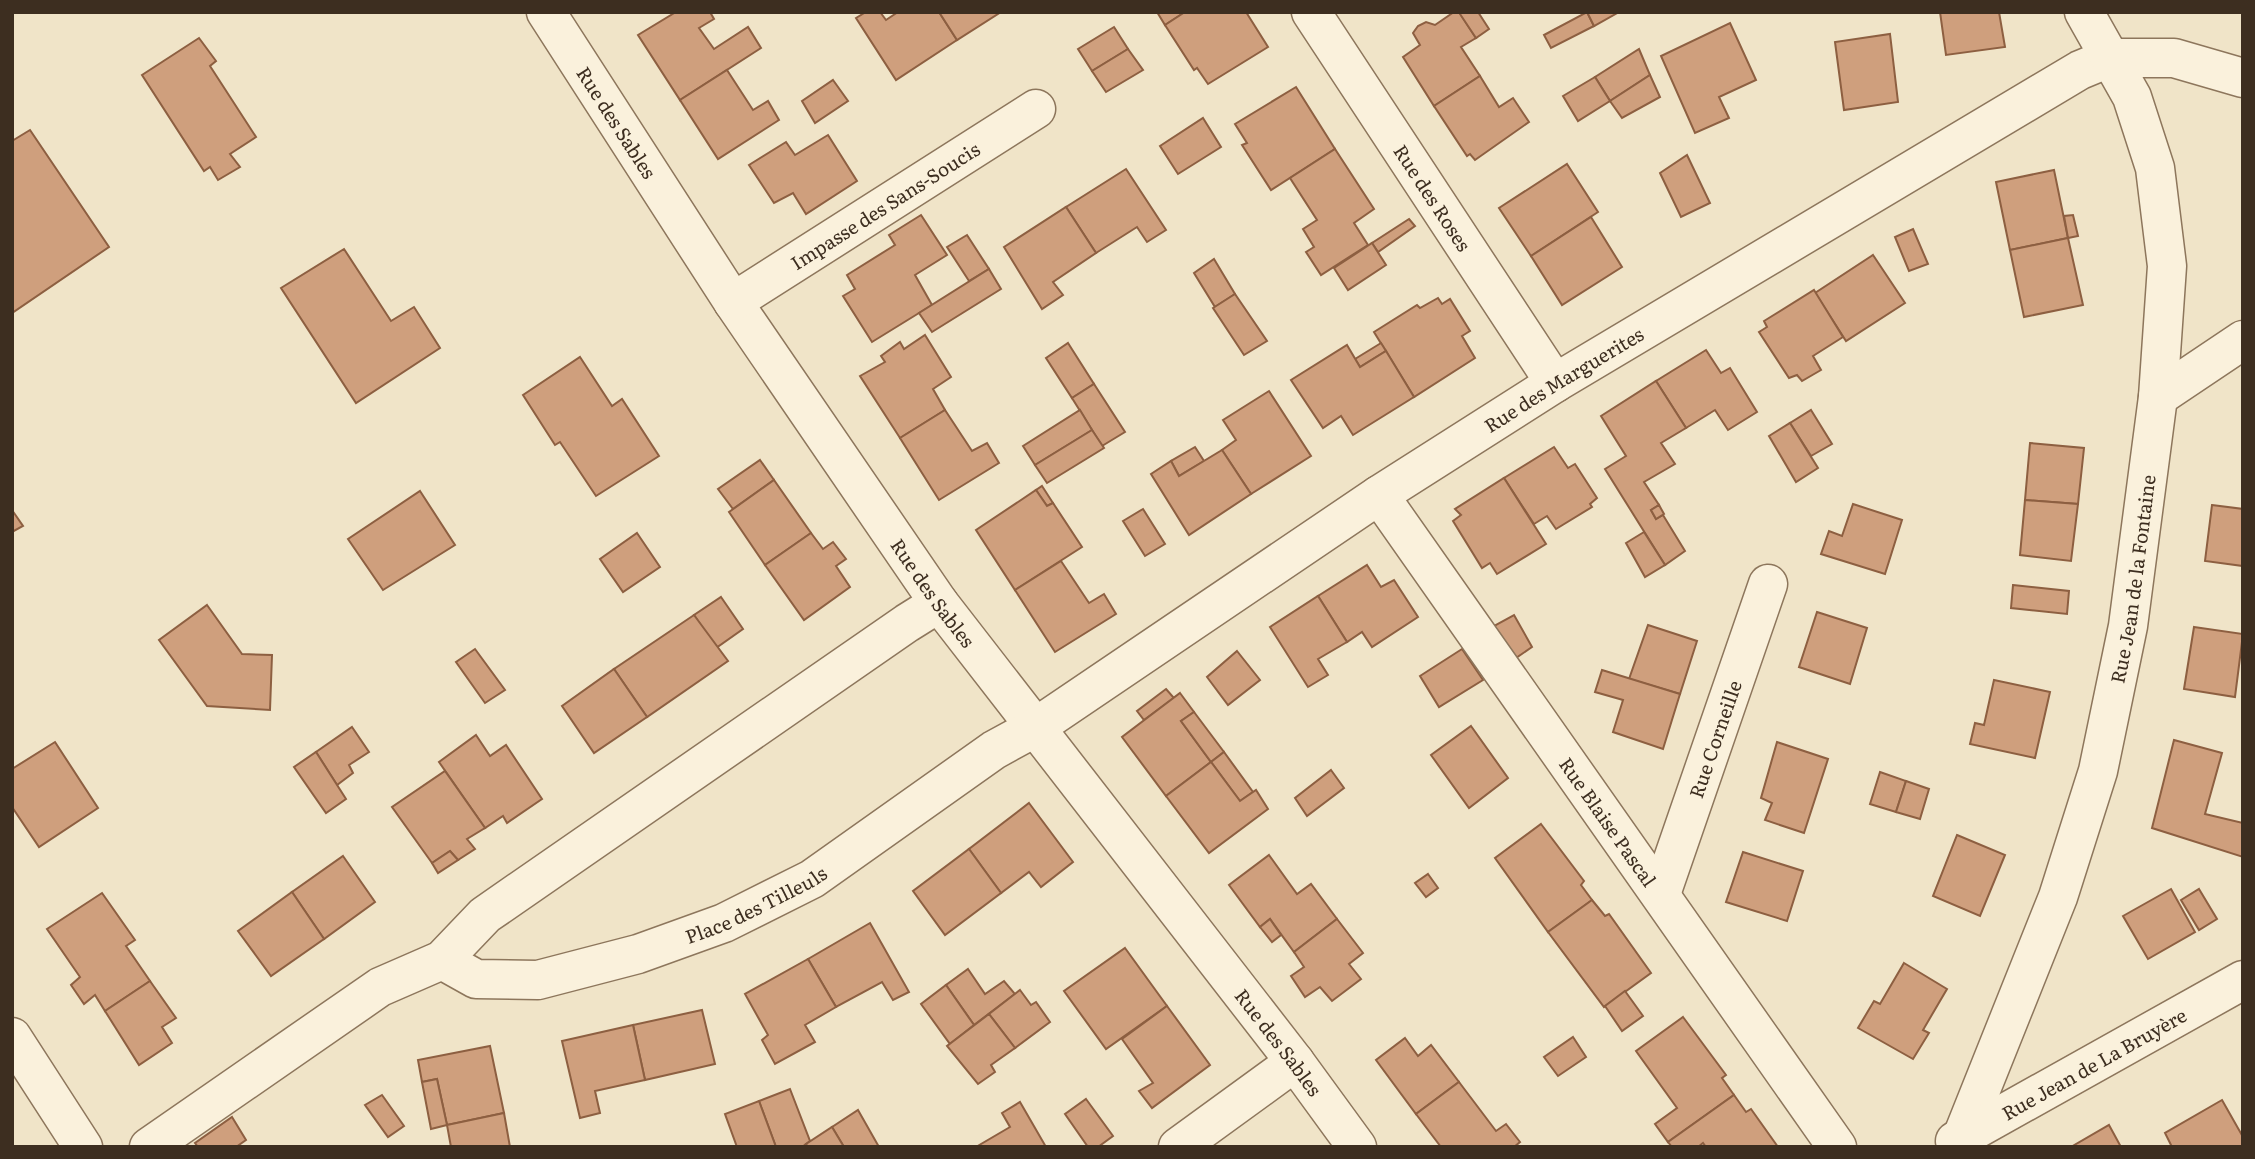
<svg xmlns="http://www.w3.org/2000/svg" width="2255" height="1159" font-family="Literata,serif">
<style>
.building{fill:#cf9f7d;stroke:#8d5f41;stroke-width:2}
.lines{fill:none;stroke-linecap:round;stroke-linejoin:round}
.street-casing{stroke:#8d765c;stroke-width:41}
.street{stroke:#faf1dc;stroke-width:38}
.labels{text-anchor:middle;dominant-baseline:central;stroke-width:5;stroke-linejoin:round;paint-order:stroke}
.street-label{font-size:19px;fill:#3d2e20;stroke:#f7eed8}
</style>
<rect width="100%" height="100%" fill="#f0e4c8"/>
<!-- building -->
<g class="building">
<polygon points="676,12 710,12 714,19 699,28 714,49 748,27 761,48 680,100 638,35"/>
<polygon points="866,12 880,12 886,20 898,12 939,12 957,40 896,80 856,18"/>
<polygon points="939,12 1001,12 957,40"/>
<polygon points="1157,12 1185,12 1165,25"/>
<polygon points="1185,12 1246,12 1268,47 1208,84 1197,68 1194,70 1165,25"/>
<polygon points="1454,12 1459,12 1476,38 1461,47 1480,76 1434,106 1403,57 1420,45 1413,33 1418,26 1426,22 1435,25"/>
<polygon points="1462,12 1478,12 1489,29 1476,38 1460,14"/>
<polygon points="1587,12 1594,26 1551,48 1544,35"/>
<polygon points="1587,12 1619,12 1594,26"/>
<polygon points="1940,12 1999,12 2005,47 1946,55"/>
<polygon points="1730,23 1756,80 1719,97 1729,118 1695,133 1661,56"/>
<polygon points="1114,27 1128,49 1092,71 1078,49"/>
<polygon points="1890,34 1898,102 1844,110 1835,42"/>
<polygon points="199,38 216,61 210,66 256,137 230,154 240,167 218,180 210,167 204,171 142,75"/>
<polygon points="1128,49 1143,70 1106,92 1092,71"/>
<polygon points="1639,49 1650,75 1610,101 1595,77"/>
<polygon points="727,70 753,110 768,101 779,120 718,159 680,100"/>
<polygon points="1650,75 1660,97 1622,118 1610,101"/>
<polygon points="1480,76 1499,107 1513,98 1529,122 1475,160 1470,154 1467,156 1434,106"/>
<polygon points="1595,77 1610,101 1578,121 1563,96"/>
<polygon points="833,80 848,101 815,123 802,101"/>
<polygon points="1296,87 1335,149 1271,190 1242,145 1247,143 1235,124"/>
<polygon points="1203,118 1221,147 1178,174 1160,146"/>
<polygon points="30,130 109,247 12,313 12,141"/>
<polygon points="828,135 857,181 806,214 793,193 774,203 749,165 786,142 795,155"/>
<polygon points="1335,149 1374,209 1354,223 1368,245 1321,275 1306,252 1314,247 1303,229 1317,220 1290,178"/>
<polygon points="1687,155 1710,203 1681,217 1660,173"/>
<polygon points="1567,164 1598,212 1531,256 1499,208"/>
<polygon points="1126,169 1166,230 1147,242 1137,227 1096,253 1066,207"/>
<polygon points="2054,170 2068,238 2010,250 1996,182"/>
<polygon points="1066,207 1096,253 1053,282 1063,295 1042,309 1004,247"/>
<polygon points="921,215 947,255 915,275 932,305 872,342 843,296 855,289 847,275 895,245 889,235"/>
<polygon points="2073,215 2078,236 2068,238 2064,216"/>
<polygon points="1591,217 1622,267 1562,305 1531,256"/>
<polygon points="1409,219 1415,226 1378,252 1372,243"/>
<polygon points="1913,229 1928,264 1909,271 1895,237"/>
<polygon points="967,235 989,269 969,281 947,247"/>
<polygon points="2068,238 2083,305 2024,317 2010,250"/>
<polygon points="1372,243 1386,265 1348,290 1334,268"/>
<polygon points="344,249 391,321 414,307 440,348 356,403 281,288"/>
<polygon points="1873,255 1905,303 1846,341 1815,293"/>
<polygon points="1214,259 1235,294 1215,307 1194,273"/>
<polygon points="989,269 1001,289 932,332 919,313"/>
<polygon points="1814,290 1843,337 1813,356 1821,370 1802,381 1797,375 1789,378 1759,332 1767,327 1764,321"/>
<polygon points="1235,294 1267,341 1244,355 1213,308"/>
<polygon points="1438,298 1442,304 1450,299 1470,331 1462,336 1475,358 1414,397 1374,332 1417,305 1420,308"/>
<polygon points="925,335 951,377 933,389 945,410 900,438 860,376 885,362 881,356 900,342 904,349"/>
<polygon points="1068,343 1094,384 1072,398 1046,358"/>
<polygon points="1381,343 1386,351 1360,367 1355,359"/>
<polygon points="1347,345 1360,367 1386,351 1414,397 1353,435 1341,416 1323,428 1291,380"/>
<polygon points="1706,350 1721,373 1730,368 1757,412 1728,430 1715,410 1686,428 1656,381"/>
<polygon points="580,357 612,406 622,399 659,456 596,496 560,442 555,445 523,395"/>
<polygon points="1656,381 1686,428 1661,443 1675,464 1644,482 1659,505 1651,510 1656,519 1663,515 1685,551 1665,565 1605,469 1626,456 1601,416"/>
<polygon points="1094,384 1125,432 1102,446 1072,398"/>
<polygon points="1269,391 1311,456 1251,494 1222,450 1236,440 1223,420"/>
<polygon points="945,410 972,451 987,443 999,463 939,500 900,438"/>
<polygon points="1080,410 1092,430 1035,465 1023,446"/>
<polygon points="1811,410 1832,444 1811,456 1790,423"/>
<polygon points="1790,423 1818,468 1796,482 1769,436"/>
<polygon points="1092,430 1104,448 1047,483 1035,465"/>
<polygon points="2030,443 2084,448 2078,504 2025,500"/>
<polygon points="1195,447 1204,461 1179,476 1171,461"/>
<polygon points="1554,447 1568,468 1575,464 1597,498 1590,504 1592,507 1556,529 1547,516 1534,524 1504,478"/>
<polygon points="1222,450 1251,494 1189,535 1151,474 1171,461 1179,476"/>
<polygon points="760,460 774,480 733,509 718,489"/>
<polygon points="1504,478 1546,544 1497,574 1490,563 1482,568 1453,521 1461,515 1455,509"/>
<polygon points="774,480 811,533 765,565 729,512"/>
<polygon points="1042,486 1053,503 1047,506 1036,490"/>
<polygon points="1036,490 1047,506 1053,503 1082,547 1015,590 976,530"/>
<polygon points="420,491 455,545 383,590 348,539"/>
<polygon points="2025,500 2078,504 2071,561 2020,555"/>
<polygon points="1853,504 1902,520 1885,574 1821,554 1829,531 1842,536"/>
<polygon points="1659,505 1664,514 1656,519 1651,510"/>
<polygon points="2212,505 2243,509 2243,566 2205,561"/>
<polygon points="1143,509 1165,544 1145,556 1123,521"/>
<polygon points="12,510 23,526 12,532"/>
<polygon points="1644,532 1665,565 1645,577 1626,543"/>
<polygon points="637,533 660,567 623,592 600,559"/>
<polygon points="811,533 823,549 833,542 846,559 836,566 850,587 804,620 765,565"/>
<polygon points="1061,561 1089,603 1104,594 1116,614 1055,652 1015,590"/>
<polygon points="1367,565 1381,587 1394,580 1418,617 1372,647 1362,632 1347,642 1318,596"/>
<polygon points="2013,585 2069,591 2067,614 2011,608"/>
<polygon points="1318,596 1347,642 1318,659 1328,675 1308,687 1270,627"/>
<polygon points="721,597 743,629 716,648 694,615"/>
<polygon points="207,605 242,654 272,655 270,710 207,706 159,640"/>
<polygon points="1817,612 1867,628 1850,684 1799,667"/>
<polygon points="694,615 728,661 647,717 614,669"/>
<polygon points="1514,615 1532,647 1513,660 1492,627"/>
<polygon points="1648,625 1697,641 1680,694 1629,679"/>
<polygon points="2194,627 2243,634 2235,697 2184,689"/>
<polygon points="475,649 505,690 485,703 456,662"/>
<polygon points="1462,649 1483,680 1439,707 1420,676"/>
<polygon points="1237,651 1260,680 1228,705 1207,677"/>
<polygon points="614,669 647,717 594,753 562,706"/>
<polygon points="1602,670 1680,694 1663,749 1613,732 1623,700 1595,692"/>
<polygon points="1994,680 2050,692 2035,758 1970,744 1975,723 1984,725"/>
<polygon points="1166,689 1174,698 1144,720 1137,711"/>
<polygon points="1180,693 1194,712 1181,721 1211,762 1166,796 1122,737"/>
<polygon points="1194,712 1224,752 1211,762 1181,721"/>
<polygon points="1471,726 1508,778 1469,808 1431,755"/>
<polygon points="352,727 369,752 349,765 353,773 337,785 316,752"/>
<polygon points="476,735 490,756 506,745 542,799 507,823 503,816 485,828 439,762"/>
<polygon points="2174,740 2222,753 2205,814 2243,823 2243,857 2152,828"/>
<polygon points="55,742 98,808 39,847 12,807 12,769"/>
<polygon points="1777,742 1828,759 1804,833 1765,820 1772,803 1761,798"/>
<polygon points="316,752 346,799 326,813 294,767"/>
<polygon points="1224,752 1253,792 1240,801 1211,762"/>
<polygon points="1211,762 1240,801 1256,790 1268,809 1209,853 1166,796"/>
<polygon points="1331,770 1344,788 1307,816 1295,798"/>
<polygon points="445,771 485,828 467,839 475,849 458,860 450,851 432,863 392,807"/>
<polygon points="1880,772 1906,781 1896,812 1870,804"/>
<polygon points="1906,781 1929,789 1920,819 1896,812"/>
<polygon points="1029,803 1073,862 1041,887 1029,872 1001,893 969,849"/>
<polygon points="1541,824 1584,881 1581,885 1592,900 1548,932 1495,858"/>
<polygon points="1957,835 2005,855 1980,916 1933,896"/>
<polygon points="969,849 1001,893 945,935 913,891"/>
<polygon points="450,851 458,860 438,873 432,863"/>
<polygon points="1743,852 1803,871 1787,921 1726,902"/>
<polygon points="1269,855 1297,894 1311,884 1337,919 1294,952 1270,919 1260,927 1229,885"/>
<polygon points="343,856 375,902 324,939 292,892"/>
<polygon points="1428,874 1438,888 1426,897 1415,883"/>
<polygon points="2171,889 2195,932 2148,959 2123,916"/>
<polygon points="2199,889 2217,919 2199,930 2181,900"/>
<polygon points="292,892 324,939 271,976 238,931"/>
<polygon points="102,893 135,940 126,946 150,981 105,1011 95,995 84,1004 71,985 80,977 47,929"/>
<polygon points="1592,900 1605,916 1609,914 1651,973 1604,1007 1548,932"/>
<polygon points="1270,919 1281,935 1272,942 1260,927"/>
<polygon points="1337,919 1363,953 1349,964 1361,979 1332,1001 1320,987 1305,997 1291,976 1304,967 1294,952"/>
<polygon points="870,923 909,992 893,1000 882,982 836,1007 808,959"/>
<polygon points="1125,948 1167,1006 1106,1049 1064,991"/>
<polygon points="808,959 836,1007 805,1025 815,1042 775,1064 762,1040 768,1035 745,994"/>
<polygon points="1904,963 1947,989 1923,1030 1929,1033 1913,1059 1858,1028 1874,1001 1880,1004"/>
<polygon points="968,969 985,994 1004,981 1015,994 974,1025 946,985"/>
<polygon points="150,981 176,1018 162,1027 172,1043 139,1065 105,1011"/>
<polygon points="946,985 974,1025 950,1044 921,1004"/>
<polygon points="1020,990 1031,1005 1036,1002 1050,1022 1015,1048 989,1014"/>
<polygon points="1625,991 1643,1016 1622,1031 1605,1006"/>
<polygon points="1167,1006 1210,1065 1152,1108 1139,1091 1153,1083 1122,1039"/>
<polygon points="702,1010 715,1064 645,1080 633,1025"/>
<polygon points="989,1014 1015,1048 991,1065 995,1072 978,1084 947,1046"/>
<polygon points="1683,1017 1726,1075 1722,1078 1734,1095 1668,1142 1655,1124 1677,1108 1636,1051"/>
<polygon points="633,1025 645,1080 595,1091 600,1113 580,1118 562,1041"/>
<polygon points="1573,1037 1586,1057 1558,1076 1544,1057"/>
<polygon points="1405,1038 1418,1056 1431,1045 1459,1082 1416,1114 1376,1060"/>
<polygon points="490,1046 504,1113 447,1125 437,1079 422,1082 418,1060"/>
<polygon points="437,1079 447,1125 431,1129 422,1082"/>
<polygon points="1459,1082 1496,1131 1506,1124 1520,1142 1514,1147 1441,1147 1416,1114"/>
<polygon points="790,1089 810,1141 802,1147 776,1147 759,1101"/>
<polygon points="382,1095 404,1126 388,1137 365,1105"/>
<polygon points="1734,1095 1746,1112 1751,1109 1778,1147 1706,1147 1703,1143 1698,1147 1672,1147 1668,1142"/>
<polygon points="1086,1099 1113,1136 1098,1147 1088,1147 1065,1114"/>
<polygon points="2222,1100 2243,1137 2243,1147 2172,1147 2165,1133"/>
<polygon points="759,1101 776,1147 737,1147 725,1114"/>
<polygon points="1020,1102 1046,1147 976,1147 1010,1127 1002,1113"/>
<polygon points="858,1110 879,1147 844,1147 832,1127"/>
<polygon points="504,1113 510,1147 451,1147 447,1125"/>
<polygon points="232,1117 246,1140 236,1147 198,1147 195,1143"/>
<polygon points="2109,1125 2121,1147 2071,1147"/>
<polygon points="832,1127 844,1147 808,1147 806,1144"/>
</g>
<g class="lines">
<!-- street casing -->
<g class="street-casing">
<g id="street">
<path id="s1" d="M546,12L733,302L939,603L1295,1062L1357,1147"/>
<path id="s2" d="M1311,12L1555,383"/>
<path id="s3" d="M733,302L1036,109"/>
<polyline points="2158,397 2243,340"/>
<path id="s4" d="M1379,495L1837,1147"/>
<path id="s5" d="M1661,894L1768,584"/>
<path id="s6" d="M442,960L476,979L538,980L638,954L724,923L812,879L994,750L1036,727L1379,495L1555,383L2080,70L2109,58H2174L2243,78"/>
<polyline points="12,1037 83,1147"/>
<path id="s7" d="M1962,1137L2058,897L2098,771L2128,626L2158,397L2167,266L2155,168L2132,97L2084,12"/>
<path id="s8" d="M1955,1141L2243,980"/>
<polyline points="149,1147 380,987 442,960 485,915 907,623 939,603"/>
<polyline points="1178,1147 1295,1062"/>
</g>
</g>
<!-- street -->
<use href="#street" class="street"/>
</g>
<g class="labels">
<!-- street labels -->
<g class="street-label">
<text stroke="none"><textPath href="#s1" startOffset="131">Rue des Sables</textPath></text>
<text stroke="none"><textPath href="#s2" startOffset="222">Rue des Roses</textPath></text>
<text stroke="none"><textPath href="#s3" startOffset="180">Impasse des Sans-Soucis</textPath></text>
<text stroke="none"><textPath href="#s6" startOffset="1297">Rue des Marguerites</textPath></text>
<text stroke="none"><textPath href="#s7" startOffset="586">Rue Jean de la Fontaine</textPath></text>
<text stroke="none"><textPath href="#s1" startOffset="698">Rue des Sables</textPath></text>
<text stroke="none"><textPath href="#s5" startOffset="164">Rue Corneille</textPath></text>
<text stroke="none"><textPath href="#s4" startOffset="399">Rue Blaise Pascal</textPath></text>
<text stroke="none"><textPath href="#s6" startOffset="332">Place des Tilleuls</textPath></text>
<text stroke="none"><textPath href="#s1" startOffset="1265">Rue des Sables</textPath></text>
<text stroke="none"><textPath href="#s8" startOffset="159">Rue Jean de La Bruyère</textPath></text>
</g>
</g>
<!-- border -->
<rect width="2255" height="1159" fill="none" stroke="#3d2e20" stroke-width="28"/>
</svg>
